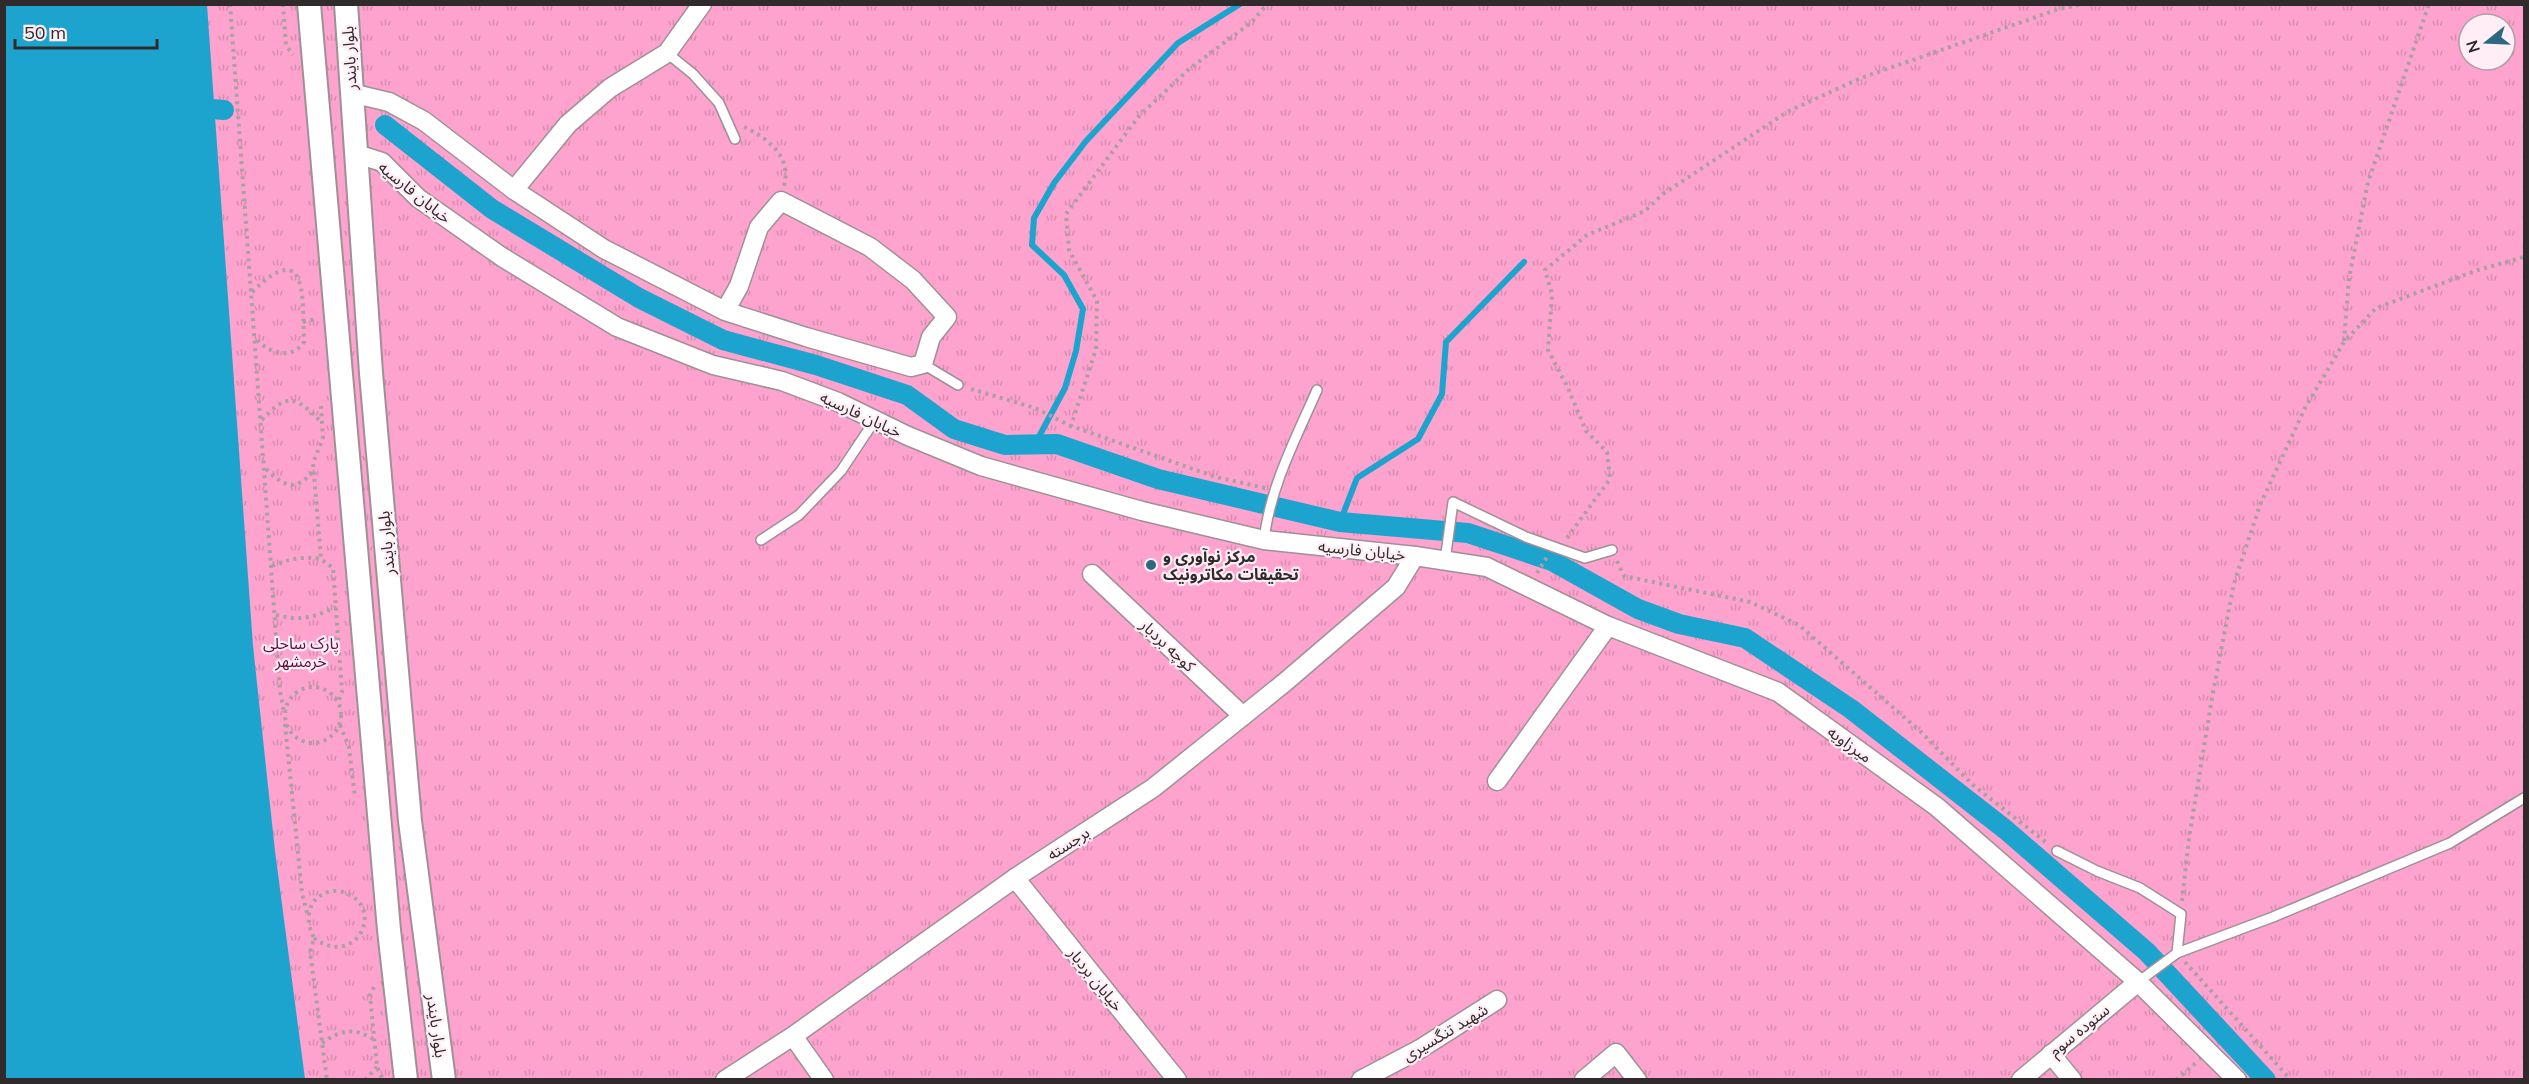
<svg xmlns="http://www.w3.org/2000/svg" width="2529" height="1084" font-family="Mulish,'Noto Sans Arabic',sans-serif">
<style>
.grass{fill:url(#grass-tufts);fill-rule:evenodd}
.water{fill:#1ca4ce}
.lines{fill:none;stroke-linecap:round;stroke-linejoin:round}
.stream{stroke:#1ca4ce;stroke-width:6}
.canal{stroke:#1ca4ce;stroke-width:20}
.service-casing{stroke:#9f9096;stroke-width:12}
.minor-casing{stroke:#9f9096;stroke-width:21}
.tertiary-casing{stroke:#9f9096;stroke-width:26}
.path{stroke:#ac9fa4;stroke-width:4;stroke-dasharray:3 4.5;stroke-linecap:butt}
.service{stroke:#fff;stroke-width:9}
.minor{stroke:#fff;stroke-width:18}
.tertiary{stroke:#fff;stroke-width:22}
.poi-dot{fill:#2c6980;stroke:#ffeef5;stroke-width:2}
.labels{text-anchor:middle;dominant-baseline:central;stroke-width:4.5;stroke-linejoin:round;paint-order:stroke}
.street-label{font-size:16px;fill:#302a2c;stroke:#ffeef5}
.poi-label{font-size:16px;font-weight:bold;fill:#302a2c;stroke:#ffeef5;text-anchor:start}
.park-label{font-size:16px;fill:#5d0b3c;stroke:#ffeef5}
</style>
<defs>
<pattern id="grass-tufts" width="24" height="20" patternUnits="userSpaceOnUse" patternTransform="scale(1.5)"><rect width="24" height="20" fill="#fda3ce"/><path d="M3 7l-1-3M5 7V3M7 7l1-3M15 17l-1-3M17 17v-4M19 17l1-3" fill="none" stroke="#d98cb1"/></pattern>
</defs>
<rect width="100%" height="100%" fill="#ffeef5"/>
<!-- grass -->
<path class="grass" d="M5,5H2524V1079L5,1080ZM2469,24H2505V60H2469Z"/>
<!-- water -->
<polygon class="water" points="5,4 207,5 253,646 275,851 305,1079 5,1079"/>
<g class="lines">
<!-- stream -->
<g class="stream">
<polyline points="1035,444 1065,388 1076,351 1083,309 1064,275 1032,245 1034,218 1054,183 1086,141 1178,43 1240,4"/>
<polyline points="1340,522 1357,478 1418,439 1442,394 1446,342 1524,262"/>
</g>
<!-- canal -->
<g class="canal">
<polyline points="188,107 224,110"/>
<polyline points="385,125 492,209 639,298 723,340 816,365 907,395 954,429 1005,445 1057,444 1158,479 1340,522 1468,533 1552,561 1638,609 1679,624 1745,638 1851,709 2006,830 2147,952 2266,1080"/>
</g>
<!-- service casing -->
<g class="service-casing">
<g id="service">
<polyline points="667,53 693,74 719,103 735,139"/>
<polyline points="923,364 958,385"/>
<polyline points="761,540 799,515 841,471 875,420"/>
<path d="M1264,540C1270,487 1296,438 1317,390"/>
<polyline points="1445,561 1453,502 1526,537 1585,558 1612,550"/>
<polyline points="2057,851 2097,871 2140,888 2181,914 2177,953"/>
<polyline points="2138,982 2177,953 2273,917 2450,843 2524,798"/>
</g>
</g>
<!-- minor casing -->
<g class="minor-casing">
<g id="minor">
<polyline points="351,93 389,102 424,121 514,190 568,124 610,88 667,53 702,4"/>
<polyline points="357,154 382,162 418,198 502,257 617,327 713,365 782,381 838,402 908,436 981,466 1142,511 1264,540 1415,556"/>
<polyline points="514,190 604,249 725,311 806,337 911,367 923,364 931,337 947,317 913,280 870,247 781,201 759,227 739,286 725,311"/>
<polyline points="1092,574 1243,716"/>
<polyline points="1497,781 1608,626"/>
<polyline points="1015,878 1177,1080"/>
<polyline points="793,1036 824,1080"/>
<polyline points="2051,1054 2072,1080"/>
<polyline points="725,1080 793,1036 1015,878 1153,788 1284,683 1396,587 1415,556 1487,567 1608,626 1778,692 1937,807 2138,982 2237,1080"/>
<polyline points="1361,1080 1420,1049 1497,1000"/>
<polyline points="1584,1080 1616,1053 1637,1080"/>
<polyline points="2021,1080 2138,982"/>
</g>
</g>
<!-- tertiary casing -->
<g class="tertiary-casing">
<g id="tertiary">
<polyline points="309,4 389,930 406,1080"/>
<polyline points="346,4 371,373 410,821 444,1080"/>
</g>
</g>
<!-- path -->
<g class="path">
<polyline points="230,4 280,691 284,712"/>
<polyline points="283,4 286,45 293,55"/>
<path d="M744,127C768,138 792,157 784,186"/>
<path d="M252,292C309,236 302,299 304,342C291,361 269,353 256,339"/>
<polyline points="303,322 315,319"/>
<polyline points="2344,341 2349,278 2368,182 2429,4"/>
<polyline points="971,389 1035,408 1071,426"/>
<polyline points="321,406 323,438 313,463 321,559 333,568 342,692 338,702"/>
<path d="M262,420C288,391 297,397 322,423"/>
<path d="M266,469C284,487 296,492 313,471"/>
<polyline points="1265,488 1216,477 1071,426 1096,349 1097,301 1069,250 1066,214 1139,116 1189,69 1252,22 1267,4"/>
<polyline points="1567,538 1610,479 1607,452 1586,431 1568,388 1548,350 1552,294 1545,270 1587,235 1645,211 1663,194 1787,112 1861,78 2059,9 2083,4"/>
<polyline points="1617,561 1624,576 1750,602 1799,625 1921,732 1973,785 2047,843"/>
<path d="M272,566C289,559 302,556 321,559"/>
<polyline points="1537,573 1547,557"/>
<path d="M276,615C300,621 314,618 335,607"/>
<circle cx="313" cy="715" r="28"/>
<polyline points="285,724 302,893 307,913"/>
<polyline points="340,725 349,747 355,798"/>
<polyline points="2182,901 2189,838 2212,698 2234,583 2260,505 2305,408 2344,342 2376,308 2478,270 2524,257"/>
<path d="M314,938C354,968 384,913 350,895C343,891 335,890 328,892C306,899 305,921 314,938L310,952L327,1080"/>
<polyline points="2185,962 2291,1080"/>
<polyline points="374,987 370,995 377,1067 383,1080"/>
<path d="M322,1043C341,1030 353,1027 373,1039"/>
<polyline points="365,1080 377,1067"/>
<polyline points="2176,1080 2196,1063"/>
</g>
<!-- service -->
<use href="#service" class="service"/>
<!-- minor -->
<use href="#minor" class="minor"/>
<!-- tertiary -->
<use href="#tertiary" class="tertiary"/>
</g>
<!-- markers -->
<circle class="poi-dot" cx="1151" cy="565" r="6"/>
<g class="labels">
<!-- street labels -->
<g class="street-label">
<text transform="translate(349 58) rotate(-93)">بلوار بایندر</text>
<text transform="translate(415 192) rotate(39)">خیابان فارسیه</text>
<text transform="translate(861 414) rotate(25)">خیابان فارسیه</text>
<text transform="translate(386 543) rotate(-95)">بلوار بایندر</text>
<text transform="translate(1362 550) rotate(6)">خیابان فارسیه</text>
<text transform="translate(1168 645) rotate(43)">کوچه بردبار</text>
<text transform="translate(1850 744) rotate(36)">میرزاویه</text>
<text transform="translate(1068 843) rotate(-33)">برجسته</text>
<text transform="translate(1096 979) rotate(51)">خیابان بردبار</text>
<text transform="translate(437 1026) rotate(82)">بلوار بایندر</text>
<text transform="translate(2079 1030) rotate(-39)">ستوده سوم</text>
<text transform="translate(1445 1032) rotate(-31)">شهید تنگسیری</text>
</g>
<!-- poi labels -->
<g class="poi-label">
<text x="1163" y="556">مرکز نوآوری و<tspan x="1163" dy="18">تحقیقات مکاترونیک</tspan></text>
</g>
<!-- park labels -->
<g class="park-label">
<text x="301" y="643">پارک ساحلی<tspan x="301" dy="18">خرمشهر</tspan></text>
</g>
</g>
<!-- border -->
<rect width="2529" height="1084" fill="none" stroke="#302a2c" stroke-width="12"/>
<!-- north arrow -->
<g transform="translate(2487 42) rotate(252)"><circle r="28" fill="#ffeef5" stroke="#aca0a5" stroke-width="1.5"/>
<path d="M0-4.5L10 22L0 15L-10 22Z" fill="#2c6980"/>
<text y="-9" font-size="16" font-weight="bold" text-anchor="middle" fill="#302a2c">N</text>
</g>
<!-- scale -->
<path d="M15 39v9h142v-9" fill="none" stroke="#302a2c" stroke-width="3"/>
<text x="24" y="39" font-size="18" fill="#302a2c" stroke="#ffeef5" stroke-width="4.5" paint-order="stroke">50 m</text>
</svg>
